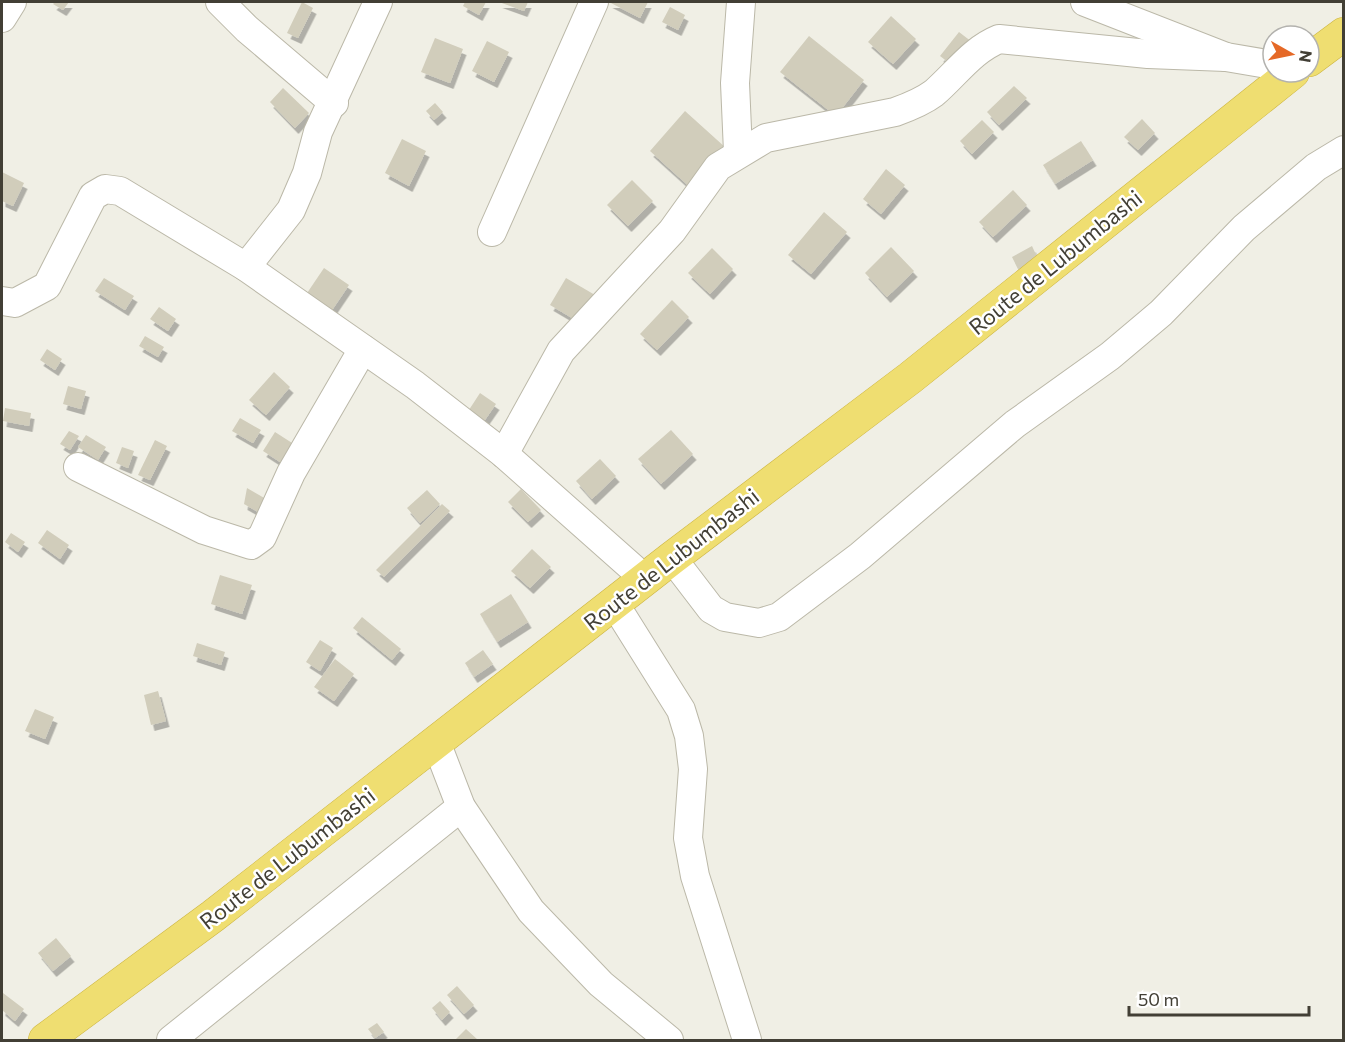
<svg xmlns="http://www.w3.org/2000/svg" width="1345" height="1042" font-family="Commissioner,sans-serif">
<style>
.building{fill:#d1cdbb;filter:url(#shadow)}
.lines{fill:none;stroke-linecap:round;stroke-linejoin:round}
.minor-casing{stroke:#bbb8a8;stroke-width:30}
.highway-casing{stroke:#cdb542;stroke-width:34}
.minor{stroke:#fff;stroke-width:28}
.highway{stroke:#efde71;stroke-width:33}
.labels{text-anchor:middle;dominant-baseline:central;stroke-width:5;stroke-linejoin:round;paint-order:stroke}
.street-label{font-size:22px;fill:#423f35;stroke:#fff}
</style>
<defs>
<filter id="shadow"><feDropShadow dx="3.5" dy="6" stdDeviation="0" flood-color="#0004"/></filter>
</defs>
<rect width="100%" height="100%" fill="#f0efe5"/>
<!-- building -->
<g class="building">
<polygon points="55,2 69,2 63,10 53,4"/>
<polygon points="302,2 313,8 298,38 287,33"/>
<polygon points="465,2 486,2 479,15 463,6"/>
<polygon points="499,2 528,2 524,11"/>
<polygon points="609,2 648,2 640,18"/>
<polygon points="670,7 685,15 678,30 662,22"/>
<polygon points="891,16 916,39 893,64 868,42"/>
<polygon points="959,32 972,42 953,66 940,56"/>
<polygon points="809,36 864,80 836,116 780,72"/>
<polygon points="435,38 463,49 450,83 421,72"/>
<polygon points="487,41 509,52 494,82 472,71"/>
<polygon points="1014,86 1027,98 999,125 987,112"/>
<polygon points="283,88 309,113 295,128 270,102"/>
<polygon points="435,103 443,112 434,120 426,111"/>
<polygon points="685,111 726,148 691,188 650,151"/>
<polygon points="1142,119 1155,133 1138,150 1124,137"/>
<polygon points="982,120 994,132 972,154 960,141"/>
<polygon points="402,139 426,151 409,186 385,173"/>
<polygon points="1081,141 1093,160 1055,184 1043,165"/>
<polygon points="886,169 905,185 881,214 863,199"/>
<polygon points="2,172 24,183 13,206 2,201"/>
<polygon points="632,180 653,201 628,226 607,205"/>
<polygon points="1013,190 1027,205 993,237 979,222"/>
<polygon points="824,212 847,232 811,274 788,255"/>
<polygon points="1032,246 1038,259 1018,269 1012,257"/>
<polygon points="891,247 914,271 887,297 865,273"/>
<polygon points="712,248 733,269 710,294 688,273"/>
<polygon points="324,268 349,285 328,316 303,299"/>
<polygon points="104,278 134,296 125,310 95,291"/>
<polygon points="566,278 595,295 579,322 550,305"/>
<polygon points="672,300 689,317 657,350 640,334"/>
<polygon points="159,307 176,319 168,331 150,319"/>
<polygon points="145,336 164,347 158,357 139,346"/>
<polygon points="47,349 62,359 55,370 40,360"/>
<polygon points="274,372 290,387 266,415 249,400"/>
<polygon points="68,386 86,391 81,409 63,404"/>
<polygon points="480,393 496,404 480,427 465,416"/>
<polygon points="5,408 31,413 29,426 3,421"/>
<polygon points="240,418 261,430 253,443 232,431"/>
<polygon points="671,430 693,454 661,484 638,459"/>
<polygon points="69,431 79,436 70,450 60,444"/>
<polygon points="275,432 303,450 291,469 263,451"/>
<polygon points="86,435 106,447 98,460 78,447"/>
<polygon points="155,440 167,446 150,480 138,475"/>
<polygon points="122,447 134,451 128,468 116,463"/>
<polygon points="600,459 616,476 592,499 576,481"/>
<polygon points="247,488 273,503 265,516 244,504"/>
<polygon points="521,489 541,510 528,522 508,502"/>
<polygon points="427,490 440,504 420,523 407,508"/>
<polygon points="442,504 450,511 384,577 376,570"/>
<polygon points="47,530 69,545 60,559 38,543"/>
<polygon points="11,533 25,542 18,552 5,542"/>
<polygon points="532,549 551,567 530,588 511,571"/>
<polygon points="220,575 252,585 242,614 211,604"/>
<polygon points="511,594 528,622 497,642 480,614"/>
<polygon points="362,617 401,649 392,660 353,628"/>
<polygon points="320,640 333,648 320,671 306,662"/>
<polygon points="197,643 225,652 221,665 193,656"/>
<polygon points="483,650 493,664 474,677 465,663"/>
<polygon points="335,659 354,674 334,701 314,687"/>
<polygon points="158,691 166,721 151,725 144,695"/>
<polygon points="35,709 54,717 45,739 25,731"/>
<polygon points="56,938 71,956 53,971 38,953"/>
<polygon points="457,986 474,1005 464,1014 447,995"/>
<polygon points="3,993 24,1009 15,1021 2,1010"/>
<polygon points="440,1001 450,1012 442,1020 432,1008"/>
<polygon points="377,1023 384,1032 375,1038 368,1029"/>
<polygon points="466,1029 478,1040 458,1040 456,1039"/>
</g>
<g class="lines">
<!-- minor casing -->
<g class="minor-casing">
<g id="minor">
<polyline points="220,2 247,29 334,103"/>
<polyline points="1085,2 1226,57 1273,65"/>
<polyline points="2,18 12,2"/>
<polyline points="738,152 735,83 741,2"/>
<polyline points="492,232 594,2"/>
<polyline points="246,267 291,210 307,173 318,132 378,2"/>
<polyline points="2,301 15,303 47,286 93,196 105,189 120,191 246,267 415,385 504,454 645,579"/>
<path d="M504,454L561,351L672,231L718,167L766,138L895,112C909,107 922,102 934,93C956,74 972,50 999,39L1148,54L1226,57"/>
<polyline points="78,467 204,530 251,545 262,537 291,473 363,349"/>
<polyline points="672,558 711,609 725,617 759,623 779,617 860,556 1015,424 1110,356 1161,313 1244,228 1316,167 1344,150"/>
<polyline points="614,603 681,710 689,736 693,769 688,838 695,876 747,1040"/>
<polyline points="436,742 461,807 531,911 601,984 669,1040"/>
<polyline points="171,1040 461,807"/>
</g>
</g>
<!-- highway casing -->
<g class="highway-casing">
<g id="highway">
<polyline points="1309,60 1344,34"/>
<polyline points="45,1040 213,916 672,558 910,378 1293,72"/>
</g>
</g>
<!-- minor -->
<use href="#minor" class="minor"/>
<!-- highway -->
<use href="#highway" class="highway"/>
</g>
<g class="labels">
<!-- street labels -->
<g class="street-label">
<text transform="translate(1055 262) rotate(-39)">Route de Lubumbashi</text>
<text transform="translate(671 559) rotate(-38)">Route de Lubumbashi</text>
<text transform="translate(287 858) rotate(-38)">Route de Lubumbashi</text>
</g>
</g>
<!-- border -->
<rect width="1345" height="1042" fill="none" stroke="#423f35" stroke-width="6"/>
<!-- north arrow -->
<g transform="translate(1291 54) rotate(99)"><circle r="28" fill="#ffffff" stroke="#b3b2ae" stroke-width="1.5"/>
<path d="M0-4.5L10 22L0 15L-10 22Z" fill="#e56927"/>
<text y="-9" font-size="16" font-weight="bold" text-anchor="middle" fill="#423f35">N</text>
</g>
<!-- scale -->
<path d="M1129 1006v9h180v-9" fill="none" stroke="#423f35" stroke-width="3"/>
<text x="1138" y="1006" font-size="18" fill="#423f35" stroke="#ffffff" stroke-width="4.5" paint-order="stroke">50 m</text>
</svg>
